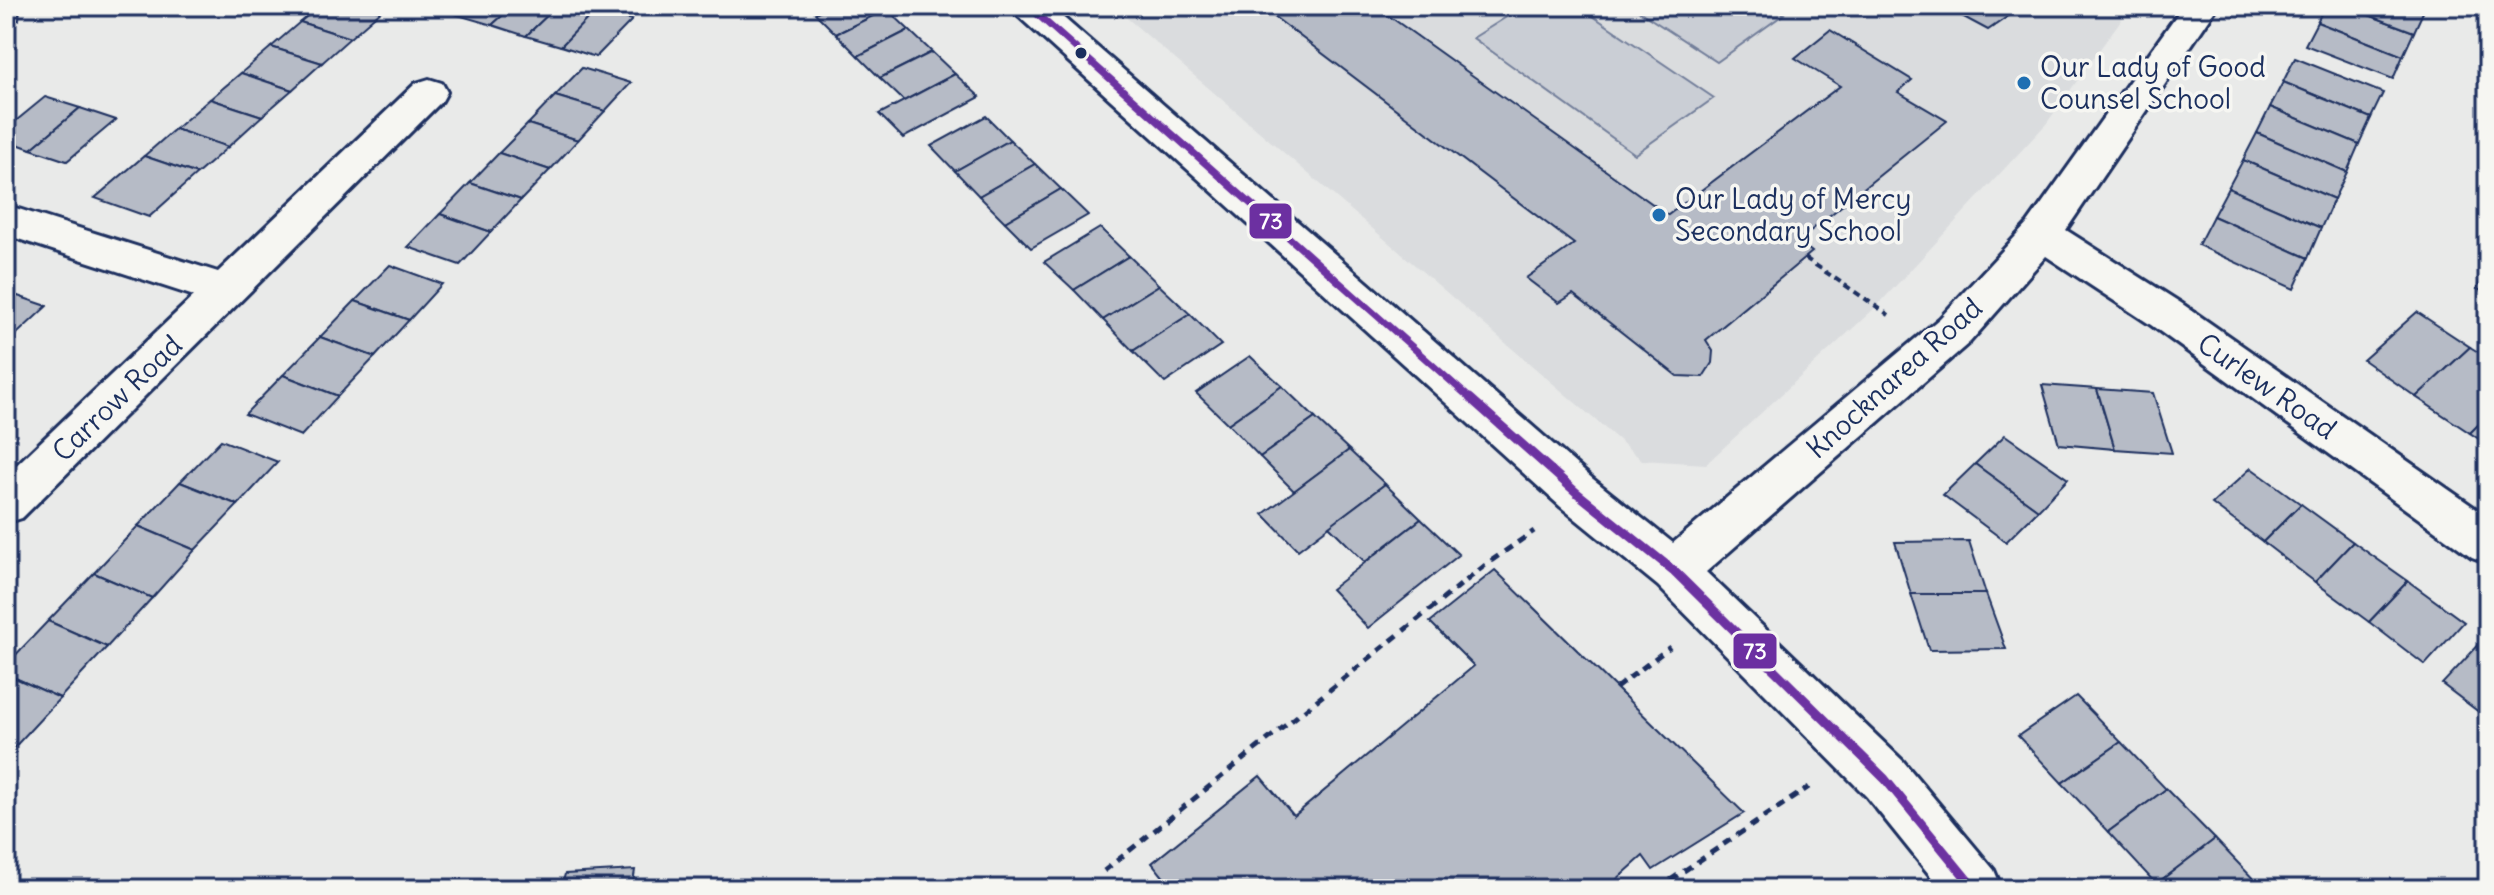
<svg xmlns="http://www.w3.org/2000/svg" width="2494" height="895" font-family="Delius,sans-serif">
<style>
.built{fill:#dadcde}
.green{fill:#caced5;stroke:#727e9a;stroke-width:2}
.building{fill:#b6bbc6;stroke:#1b2f5e;stroke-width:2}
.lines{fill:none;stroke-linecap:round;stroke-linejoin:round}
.minor-casing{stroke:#1b2f5e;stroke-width:6}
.path-far1{stroke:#1b2f5e;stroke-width:4;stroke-dasharray:7 5;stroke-linecap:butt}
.path{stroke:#1b2f5e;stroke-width:5;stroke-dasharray:9 7;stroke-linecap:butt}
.minor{fill:#f6f6f2;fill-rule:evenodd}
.bus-1-far1-casing{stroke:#f6f6f2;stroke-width:12}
.bus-1-casing{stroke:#f6f6f2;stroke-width:15}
.bus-1-far1{stroke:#6c30a1;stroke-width:7}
.bus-1{stroke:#6c30a1;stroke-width:9}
.bus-dot{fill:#1b2f5e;stroke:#f6f6f2;stroke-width:3}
.poi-dot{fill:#1f6fb2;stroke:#f6f6f2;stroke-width:3}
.labels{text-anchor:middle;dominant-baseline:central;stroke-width:7;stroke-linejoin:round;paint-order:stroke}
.poi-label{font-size:28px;fill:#1b2f5e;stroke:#f6f6f2;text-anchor:start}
.street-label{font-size:28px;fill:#1b2f5e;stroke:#f6f6f2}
.line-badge{stroke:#f6f6f2;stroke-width:3}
.badge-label{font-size:22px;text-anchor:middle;font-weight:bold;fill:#fff}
</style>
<rect width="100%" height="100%" fill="#e9eae9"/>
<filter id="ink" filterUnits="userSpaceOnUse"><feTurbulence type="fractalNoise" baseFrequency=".0125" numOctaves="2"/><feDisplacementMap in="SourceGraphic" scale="16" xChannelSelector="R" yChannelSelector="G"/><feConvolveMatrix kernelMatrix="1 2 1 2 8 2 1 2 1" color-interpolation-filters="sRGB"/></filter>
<g filter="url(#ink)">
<!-- built -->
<polygon class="built" points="1113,6 2131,6 2046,124 1877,306 1706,464 1642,460"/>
<!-- green -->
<g class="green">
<polygon points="1524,6 1578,6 1714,98 1635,154 1473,38"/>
<polygon points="1631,6 1770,6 1784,14 1717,62"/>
</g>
<!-- building -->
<g class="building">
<polygon points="6,6 20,6 19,20 6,23"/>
<polygon points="319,6 366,6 381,11 350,38 300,22"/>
<polygon points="427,6 468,6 458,15"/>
<polygon points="468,6 513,6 492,25 458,15"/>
<polygon points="513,6 557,6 526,36 492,25"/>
<polygon points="557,6 582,6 596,10 561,46 526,36"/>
<polygon points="829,6 884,6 887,9 836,34 815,13"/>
<polygon points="1260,6 1375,6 1668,215 1840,86 1795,58 1830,30 1912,80 1898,92 1947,121 1798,241 1812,252 1706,340 1713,351 1712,363 1703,377 1677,376 1573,294 1559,303 1526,278 1574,244"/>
<polygon points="1947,6 2023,6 1988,30 1945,7"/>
<polygon points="2325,6 2345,6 2414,32 2403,56 2317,22"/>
<polygon points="2345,6 2413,6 2424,10 2414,32"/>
<polygon points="887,9 909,30 858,56 836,34"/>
<polygon points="596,10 632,20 596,57 561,46"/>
<polygon points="300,22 350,38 322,63 271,47"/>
<polygon points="2317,22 2403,56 2393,79 2305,45"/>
<polygon points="909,30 932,52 880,78 858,56"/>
<polygon points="271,47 322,63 292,90 241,73"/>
<polygon points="932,52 955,74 904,101 880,78"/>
<polygon points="2295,58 2383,93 2371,118 2283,82"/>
<polygon points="582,68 631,83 605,111 555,96"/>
<polygon points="241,73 292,90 262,116 210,99"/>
<polygon points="955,74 980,97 903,138 879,114"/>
<polygon points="2283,82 2371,118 2359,144 2270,107"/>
<polygon points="555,96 605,111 578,140 528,124"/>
<polygon points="45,97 80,108 31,149 6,140 6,129"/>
<polygon points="210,99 262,116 228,147 175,129"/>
<polygon points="2270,107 2359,144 2347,172 2257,133"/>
<polygon points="80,108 116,120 67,161 31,149"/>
<polygon points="986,116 1010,140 955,171 931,146"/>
<polygon points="528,124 578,140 550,170 499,153"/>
<polygon points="175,129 228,147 197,174 144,156"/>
<polygon points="2257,133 2347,172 2334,199 2243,160"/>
<polygon points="1010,140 1035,164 979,196 955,171"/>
<polygon points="499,153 550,170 521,200 470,183"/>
<polygon points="144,156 197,174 149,217 95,198"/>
<polygon points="2243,160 2334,199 2321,228 2228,188"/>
<polygon points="1035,164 1061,189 1005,222 979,196"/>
<polygon points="470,183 521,200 491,232 440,214"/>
<polygon points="2228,188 2321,228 2308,258 2213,216"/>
<polygon points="1061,189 1088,215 1031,248 1005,222"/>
<polygon points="440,214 491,232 460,265 408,247"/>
<polygon points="2213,216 2308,258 2294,289 2198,245"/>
<polygon points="1100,228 1129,256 1074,290 1044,262"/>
<polygon points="1129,256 1159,285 1103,320 1074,290"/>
<polygon points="2488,259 2488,294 2477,289"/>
<polygon points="390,265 442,284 409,320 355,301"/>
<polygon points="1159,285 1190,314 1133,351 1103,320"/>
<polygon points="6,292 47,306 6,344"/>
<polygon points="355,301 409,320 375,357 320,337"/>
<polygon points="2417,312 2470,347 2416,397 2363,360"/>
<polygon points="1190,314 1221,345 1165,383 1133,351"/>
<polygon points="320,337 375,357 338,396 283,375"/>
<polygon points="2470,347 2488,358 2488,415 2470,433 2416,397"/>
<polygon points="1250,356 1282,386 1228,424 1196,393"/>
<polygon points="283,375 338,396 301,436 245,414"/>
<polygon points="2042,385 2097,389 2115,449 2059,444"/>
<polygon points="1282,386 1315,418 1260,457 1228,424"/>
<polygon points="2097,389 2153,393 2172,453 2115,449"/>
<polygon points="2488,415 2488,445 2470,433"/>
<polygon points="1315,418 1349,450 1294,491 1260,457"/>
<polygon points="2005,435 2068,479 2038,510 1975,464"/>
<polygon points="221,440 278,462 238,505 180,482"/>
<polygon points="1349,450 1385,484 1298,550 1263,514"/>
<polygon points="1975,464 2038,510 2006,542 1943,495"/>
<polygon points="2251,468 2301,504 2263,542 2212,504"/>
<polygon points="180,482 238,505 195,550 138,526"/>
<polygon points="1385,484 1421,519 1365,562 1329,526"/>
<polygon points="2301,504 2353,542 2315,582 2263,542"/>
<polygon points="1421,519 1459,555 1368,628 1331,589"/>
<polygon points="138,526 195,550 152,598 94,573"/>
<polygon points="1969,541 1986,594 1911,594 1895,542"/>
<polygon points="2353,542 2408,581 2369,622 2315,582"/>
<polygon points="1495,570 1744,813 1653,870 1643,856 1606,889 1173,889 1152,863 1260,776 1294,816 1474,666 1430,622"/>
<polygon points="94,573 152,598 107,647 48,621"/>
<polygon points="2408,581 2464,622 2425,665 2369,622"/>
<polygon points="1911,594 1986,594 2006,649 1929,650"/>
<polygon points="48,621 107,647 60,698 6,674 6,665"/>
<polygon points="2486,637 2488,638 2488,719 2442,684"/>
<polygon points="6,674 60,698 10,752 6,750"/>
<polygon points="2076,696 2121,742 2062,783 2018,736"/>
<polygon points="2121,742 2166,789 2108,832 2062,783"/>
<polygon points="2166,789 2215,839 2156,884 2108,832"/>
<polygon points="2215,839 2263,889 2161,889 2156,884"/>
<polygon points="635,870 632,889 561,889 565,874"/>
<polygon points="869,883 869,889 792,889 792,888"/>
</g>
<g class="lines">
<!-- minor casing -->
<g class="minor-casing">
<g id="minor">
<polygon points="1011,6 1050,6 1593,479 1673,543 1940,318 2028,223 2183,6 2218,6 2066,230 2181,303 2488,517 2488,563 2472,557 2151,325 2046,256 1970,342 1706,572 1903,761 1994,870 2002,889 1941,889 1867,797 1658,586 1561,507 1016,14"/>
<polygon points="429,79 442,83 447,92 442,101 22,518 6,523 6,475 194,296 6,235 6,205 218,272 416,83"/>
</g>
</g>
<!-- path-far1 -->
<polyline class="path-far1" points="1805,258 1889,315"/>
<!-- path -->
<g class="path">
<polyline points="1616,688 1670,647"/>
<polyline points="1104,871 1488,563 1534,531"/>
<polyline points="1657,889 1809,787"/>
</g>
<!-- minor -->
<use href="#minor" class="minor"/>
<!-- bus-1-far1 casing -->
<g class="bus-1-far1-casing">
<polyline id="bus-1-far1" points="1028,6 1472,400"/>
</g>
<!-- bus-1 casing -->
<g class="bus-1-casing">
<polyline id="bus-1" points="1470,398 1577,493 1674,571 1885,779 1975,889"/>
</g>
<!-- bus-1-far1 -->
<use href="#bus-1-far1" class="bus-1-far1"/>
<!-- bus-1 -->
<use href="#bus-1" class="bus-1"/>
</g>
</g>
<!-- markers -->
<circle class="bus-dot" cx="1081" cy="53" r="7"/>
<g class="poi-dot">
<circle cx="2024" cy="83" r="8"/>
<circle cx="1659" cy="215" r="8"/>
</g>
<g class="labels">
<!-- poi labels -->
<g class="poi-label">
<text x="2040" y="67">Our Lady of Good<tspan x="2040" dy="32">Counsel School</tspan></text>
<text x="1675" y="199">Our Lady of Mercy<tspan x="1675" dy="32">Secondary School</tspan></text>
</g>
<!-- street labels -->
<g class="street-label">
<text transform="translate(1894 378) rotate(-42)">Knocknarea Road</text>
<text transform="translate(2267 386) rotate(35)">Curlew Road</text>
<text transform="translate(117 398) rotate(-44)">Carrow Road</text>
</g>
</g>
<g class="line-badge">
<rect x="1248" y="202" width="45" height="38" rx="8" fill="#6c30a1"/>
<rect x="1732" y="632" width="46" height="38" rx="8" fill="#6c30a1"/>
</g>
<g class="badge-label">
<text x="1271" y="229">73</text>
<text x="1755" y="659">73</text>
</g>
<!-- margin -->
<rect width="2494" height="895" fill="none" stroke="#f6f6f2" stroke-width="32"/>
<rect x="16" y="16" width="2462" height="863" fill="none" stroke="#1b2f5e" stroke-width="3" filter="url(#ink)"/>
</svg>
